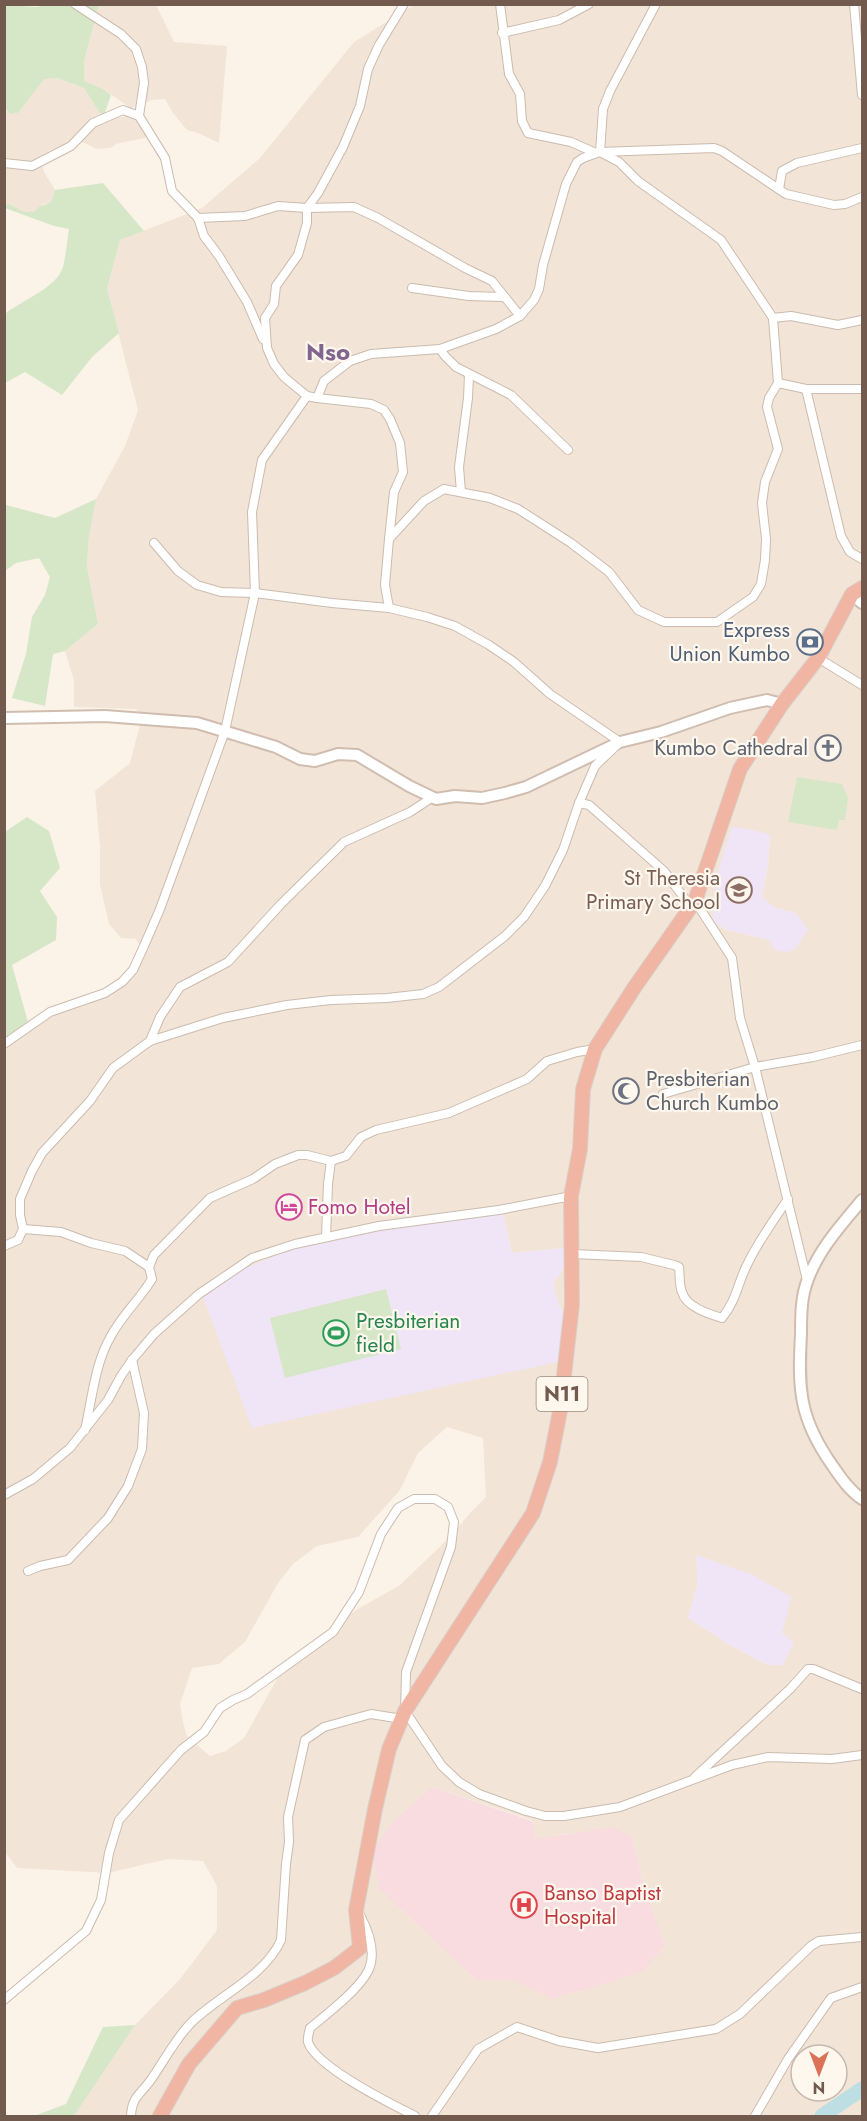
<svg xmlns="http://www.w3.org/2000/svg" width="867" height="2121" font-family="Jost,sans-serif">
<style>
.residential{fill:#f2e5d7;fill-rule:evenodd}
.education{fill:#f0e4f7}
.medical{fill:#f8dcdf}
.green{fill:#d5e7c7}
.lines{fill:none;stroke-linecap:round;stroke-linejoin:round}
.river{stroke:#bddee3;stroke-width:15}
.street-casing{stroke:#ccbbae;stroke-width:10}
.secondary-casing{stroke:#d0bdaf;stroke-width:14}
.highway-casing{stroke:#d8d1cd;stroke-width:16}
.street{stroke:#fff;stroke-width:8}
.secondary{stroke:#fff;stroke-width:10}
.highway{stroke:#f0b6a3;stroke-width:14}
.labels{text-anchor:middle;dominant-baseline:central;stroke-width:4.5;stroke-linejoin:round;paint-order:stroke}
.shield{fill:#fef7ee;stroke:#9d897e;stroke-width:1.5}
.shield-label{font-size:20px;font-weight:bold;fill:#735a4e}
.service-label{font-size:21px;fill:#4e5e75;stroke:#fef7ee;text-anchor:end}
.worship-label{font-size:21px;fill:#5b616d;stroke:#fef7ee;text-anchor:end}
.education-label{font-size:21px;fill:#785e54;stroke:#fef7ee;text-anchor:end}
.hotel-label{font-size:21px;fill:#b23c85;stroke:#fef7ee;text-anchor:start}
.leisure-label{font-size:21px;fill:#27864d;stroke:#fef7ee;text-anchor:start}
.health-label{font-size:21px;fill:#be3a42;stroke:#fef7ee;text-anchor:start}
.quarter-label{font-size:24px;font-weight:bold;fill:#80668f;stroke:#fef7ee}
</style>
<rect width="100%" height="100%" fill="#fbf3e8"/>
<!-- residential -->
<g class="residential">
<polygon points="99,5 156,5 174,42 227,46 219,143 198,133 187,130 173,113 165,99 152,100 131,108 103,89 84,82 84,61"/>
<path d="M414,5H862V2116H74L135,2025L180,1979L217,1930V1886L203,1861L168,1859L108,1873L17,1868L5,1852V1038L37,1016L118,983L142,949L136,939L121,938L109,924L100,885V848L95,791L130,763L142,717L136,709L74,707V680L65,651L98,624L87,566L89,536L96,499L125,446L138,410L107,289L120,240L202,208L260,158L354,42ZM770,835L768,864L762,897L773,907L796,913L769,940L724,929ZM503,1213L512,1253L565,1248L566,1264L553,1284L559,1305L437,1220ZM447,1427L483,1438L486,1497L470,1513L449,1538L400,1585L356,1610L301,1649L282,1670L244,1738L226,1751L210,1756L187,1736L183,1722L180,1704L192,1668L219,1664L245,1642L278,1583L293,1564L317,1546L358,1537L400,1490L418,1453ZM696,1556L783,1664L768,1665L730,1645L688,1618L698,1585ZM432,1787L532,1820L536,1840L565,1834L632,1837L645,1890L583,1991L565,1994L554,1998L514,1979L476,1980L413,1919ZM801,2055H837V2091H801Z"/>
<polygon points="44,78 57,78 84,88 103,118 139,116 149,137 116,144 111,148 97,149 78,140 50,150 40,157 44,172 55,190 51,202 44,204 34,212 24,212 9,204 5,205 4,108 10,114 18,113"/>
</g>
<!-- education -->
<g class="education">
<polygon points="732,827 754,830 770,835 768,864 762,897 773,907 796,913 808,929 795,950 785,952 775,950 769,940 724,929 712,921 717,875"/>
<polygon points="503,1213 512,1253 566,1248 566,1264 553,1284 559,1305 563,1311 562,1361 252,1428 203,1297 242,1270 283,1252 354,1234 437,1220"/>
<polygon points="696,1555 751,1574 792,1597 782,1632 794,1643 783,1665 768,1665 730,1645 688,1618 698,1585"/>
</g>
<!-- medical -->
<polygon class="medical" points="432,1787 532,1821 536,1839 613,1827 632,1837 645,1890 665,1946 643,1971 583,1991 565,1994 554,1999 514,1980 476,1980 379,1888 372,1851 393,1822"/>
<!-- green -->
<g class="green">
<polygon points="41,4 99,5 84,61 84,81 103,89 111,95 103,118 84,88 57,78 44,79 18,113 10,114 5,108 5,5 38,7"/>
<path d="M103,183L144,231L120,240L107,289L119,333L92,357L62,395L25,372L5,383V314C20,301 57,288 63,267C66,255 67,242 69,229L54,226L5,208V205L9,204L24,212H34L39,207L51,202L55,190Z"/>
<polygon points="4,499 6,505 55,518 96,499 89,536 87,566 98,624 65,651 53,654 45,706 12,698 26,654 32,617 45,595 50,577 39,558 16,563 5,571"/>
<polygon points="797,777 842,784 848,798 845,820 839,820 837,830 788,822"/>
<polygon points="27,817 49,831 60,868 40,891 57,917 56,940 12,965 28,1022 5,1038 5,832"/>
<polygon points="386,1289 401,1349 285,1378 270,1318"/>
<polygon points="135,2025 74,2116 34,2116 66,2104 103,2027"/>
</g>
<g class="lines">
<!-- river -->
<polyline class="river" points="822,2116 862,2089"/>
<!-- street casing -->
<g class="street-casing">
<g id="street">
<polyline points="75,4 121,34 136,49 142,67 144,83 139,116 165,158 172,191 198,218 204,236 219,256 247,302 263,339"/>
<polyline points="500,4 509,74 520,94 522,121 528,133 571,142 596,153"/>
<polyline points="854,4 862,95"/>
<polyline points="502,33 559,20 589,4"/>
<polyline points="4,163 32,166 71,146 93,123 123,110 139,116"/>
<polyline points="779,189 782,171 797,163 862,148"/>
<polyline points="198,218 245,216 278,206 307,208 354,207 378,218 465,268 492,281 520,316"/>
<polyline points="412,288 469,296 503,297"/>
<polyline points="773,318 791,316 838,325 862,320"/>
<polyline points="440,349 445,356 456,367 511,395 568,450"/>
<polyline points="778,383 806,389 862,389"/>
<polyline points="806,389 841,536 850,552 862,559"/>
<polyline points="307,396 284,377 274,364 267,348 265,318 274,304 276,286 298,255 307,223 307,208 318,193 343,147 360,106 368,69 379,45 404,4"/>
<polyline points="317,398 371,404 384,410 390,419 400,443 403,472 394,492 389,539"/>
<polyline points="461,492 459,467 468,398 469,375"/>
<polyline points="389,608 385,585 389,539 424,501 444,489 490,498 518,509 571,543 609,572 638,610 664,622 717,622 753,597 761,584 765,560 766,539 762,503 765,482 778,449 767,407 769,398 778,383 773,318 721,240 638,181 619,162 600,152 603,109 610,91 656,4"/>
<polyline points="818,658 862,685"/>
<polyline points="579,803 589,805 664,871 691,907"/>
<polyline points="695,901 732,958 740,1018 755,1067 807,1280"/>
<polyline points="150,1041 160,1017 180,987 228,962 281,904 344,842 410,812 433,797"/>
<polyline points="4,1044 50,1012 105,993 122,982 133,970 144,946 160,909 225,731 255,593 252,512 262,460 307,396 317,398 324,381 350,361 371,354 440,349 496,329 520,316 534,300 539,289 543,265 566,184 577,162 583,158 600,152 714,148 722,151 786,194 834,205 845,204 862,197"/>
<polyline points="663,1094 755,1067 813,1057 862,1045"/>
<polyline points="23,1229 61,1232 91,1243 125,1251 149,1267"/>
<polyline points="326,1237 328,1184 331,1161"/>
<polyline points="4,1246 18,1240 23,1229 20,1215 20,1199 32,1171 42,1153 90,1101 113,1068 150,1041 223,1018 287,1005 331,1000 387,998 423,994 439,987 505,936 524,917 545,886 563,850 579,803 595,766 620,742 550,694 514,662 489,645 455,626 427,617 389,608 332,603 255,593 221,592 197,585 178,571 154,543"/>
<path d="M573,1254L641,1257L674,1265L679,1267C680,1275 679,1285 682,1292C686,1307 709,1314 722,1318C736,1301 737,1286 746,1267C757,1243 773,1221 788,1199"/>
<path d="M85,1430C92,1399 95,1363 111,1336C122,1315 140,1299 152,1279L149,1267L154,1255L210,1198L253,1179L275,1164L298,1155H307L331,1161L346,1156L361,1137L376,1130L449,1113L527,1079L547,1061L577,1052L595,1049"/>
<polyline points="4,1495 33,1479 70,1448 108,1400 121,1376 132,1360 154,1334 199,1294 252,1258 295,1244 379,1226 499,1210 571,1196"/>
<polyline points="28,1571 40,1566 68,1560 108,1518 128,1486 142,1449 144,1413 132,1360"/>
<polyline points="695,1777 790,1689 808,1669 813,1669 862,1689"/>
<path d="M360,1915C368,1930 376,1952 369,1969C361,1988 326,2015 310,2028C309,2033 307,2038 308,2042C316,2067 391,2104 415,2116"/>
<polyline points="4,2000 86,1931 101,1900 109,1853 119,1820 181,1750 204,1732 220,1708 233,1700 247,1694 333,1632 359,1592 381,1534 398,1508 414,1499 435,1499 448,1507 454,1522 451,1547 406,1672 405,1711 442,1766 459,1782 479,1794 526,1811 545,1816 564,1816 620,1807 732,1765 768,1757 832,1759 862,1755"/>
<path d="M131,2116C132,2097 139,2096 150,2081C164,2062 175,2038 193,2021C220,1995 265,1976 281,1940L286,1864L289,1842L288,1817L305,1740L324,1727L371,1714L402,1719"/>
<polyline points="432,2116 478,2049 517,2027 559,2041 598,2048 716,2029 740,2014 811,1946 819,1941 862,1937"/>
<polyline points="755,2116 788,2059 831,1998 862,1987"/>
</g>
</g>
<!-- secondary casing -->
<g class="secondary-casing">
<g id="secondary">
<polyline points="852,594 862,603"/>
<polyline points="4,718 105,716 197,723 276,747 300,759 315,761 338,754 357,755 409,786 436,799 455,796 482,798 505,793 526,787 620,742 661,732 730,708 767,700 782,704"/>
<path d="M862,1200C842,1224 819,1249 808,1279C801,1296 801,1316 801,1334C798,1389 799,1418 832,1465C841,1478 849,1490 862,1499"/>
</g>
</g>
<!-- highway casing -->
<g class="highway-casing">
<polyline id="highway" points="160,2116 189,2064 237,2008 264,2000 305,1983 334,1968 360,1948 356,1910 375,1809 389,1749 405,1711 533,1513 550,1462 560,1411 572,1305 571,1196 580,1149 583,1089 595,1049 634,988 695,901 740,769 782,704 818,658 852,594 862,588"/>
</g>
<!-- street -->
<use href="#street" class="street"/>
<!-- secondary -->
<use href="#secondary" class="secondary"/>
<!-- highway -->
<use href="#highway" class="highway"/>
</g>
<!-- icons -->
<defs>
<g id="bank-ring" transform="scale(1.35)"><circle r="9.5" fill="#fef7ee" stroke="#5c6f8a" stroke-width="1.5"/><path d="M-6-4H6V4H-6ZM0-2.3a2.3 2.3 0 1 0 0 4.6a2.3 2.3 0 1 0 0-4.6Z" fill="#5c6f8a"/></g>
<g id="church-ring" transform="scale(1.35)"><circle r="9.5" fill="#fef7ee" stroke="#6b7280" stroke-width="1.5"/><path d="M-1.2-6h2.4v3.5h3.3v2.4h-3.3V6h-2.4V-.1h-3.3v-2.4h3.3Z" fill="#6b7280"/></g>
<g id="school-ring" transform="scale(1.35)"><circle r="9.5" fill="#fef7ee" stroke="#8d6e63" stroke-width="1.5"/><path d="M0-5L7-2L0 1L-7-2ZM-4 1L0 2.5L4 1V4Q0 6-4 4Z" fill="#8d6e63"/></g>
<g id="mosque-ring" transform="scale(1.35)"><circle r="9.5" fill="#fef7ee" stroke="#6b7280" stroke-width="1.5"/><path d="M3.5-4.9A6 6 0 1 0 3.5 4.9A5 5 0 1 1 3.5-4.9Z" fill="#6b7280"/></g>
<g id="hotel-ring" transform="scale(1.35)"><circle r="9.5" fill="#fef7ee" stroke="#d1479c" stroke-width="1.5"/><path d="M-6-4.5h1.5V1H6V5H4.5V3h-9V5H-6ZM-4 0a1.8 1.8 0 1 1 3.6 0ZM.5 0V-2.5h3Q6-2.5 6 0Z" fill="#d1479c"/></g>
<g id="stadium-ring" transform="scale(1.35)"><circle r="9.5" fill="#fef7ee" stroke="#2e9e5b" stroke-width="1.5"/><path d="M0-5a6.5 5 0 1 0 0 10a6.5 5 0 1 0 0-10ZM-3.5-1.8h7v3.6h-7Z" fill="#2e9e5b"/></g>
<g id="hospital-ring" transform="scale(1.35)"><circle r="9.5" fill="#fef7ee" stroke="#e0444e" stroke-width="1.5"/><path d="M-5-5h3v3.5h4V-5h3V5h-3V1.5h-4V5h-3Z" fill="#e0444e"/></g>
</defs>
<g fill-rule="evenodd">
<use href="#bank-ring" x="810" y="642"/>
<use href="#church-ring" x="828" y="748"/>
<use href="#school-ring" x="739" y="890"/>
<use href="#mosque-ring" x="626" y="1091"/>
<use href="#hotel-ring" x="289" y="1207"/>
<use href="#stadium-ring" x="336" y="1333"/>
<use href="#hospital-ring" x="524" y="1905"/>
</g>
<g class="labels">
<!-- shield labels -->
<rect class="shield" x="536.5" y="1377" width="51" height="34" rx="4.5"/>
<g class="shield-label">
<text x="562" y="1394">N11</text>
</g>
<!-- service labels -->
<g class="service-label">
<text x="790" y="630">Express<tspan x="790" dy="24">Union Kumbo</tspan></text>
</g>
<!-- worship labels -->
<g class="worship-label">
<text x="808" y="748">Kumbo Cathedral</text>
<text x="646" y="1079" text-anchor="start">Presbiterian<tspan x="646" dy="24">Church Kumbo</tspan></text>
</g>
<!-- education labels -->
<g class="education-label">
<text x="720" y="878">St Theresia<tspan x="720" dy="24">Primary School</tspan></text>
</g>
<!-- hotel labels -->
<g class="hotel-label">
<text x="308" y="1207">Fomo Hotel</text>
</g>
<!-- leisure labels -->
<g class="leisure-label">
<text x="356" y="1321">Presbiterian<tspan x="356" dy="24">field</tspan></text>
</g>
<!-- health labels -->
<g class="health-label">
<text x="544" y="1893">Banso Baptist<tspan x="544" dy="24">Hospital</tspan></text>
</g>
<!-- quarter labels -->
<g class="quarter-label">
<text x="328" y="351">Nso</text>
</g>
</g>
<!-- border -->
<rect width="867" height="2121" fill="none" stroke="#735a4e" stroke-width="12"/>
<!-- north arrow -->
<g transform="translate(819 2073) rotate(180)"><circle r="28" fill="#fef7ee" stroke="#c6b8ae" stroke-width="1.5"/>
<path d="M0-4.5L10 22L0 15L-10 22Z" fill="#db7257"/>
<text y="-9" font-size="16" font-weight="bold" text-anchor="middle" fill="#735a4e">N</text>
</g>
</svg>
